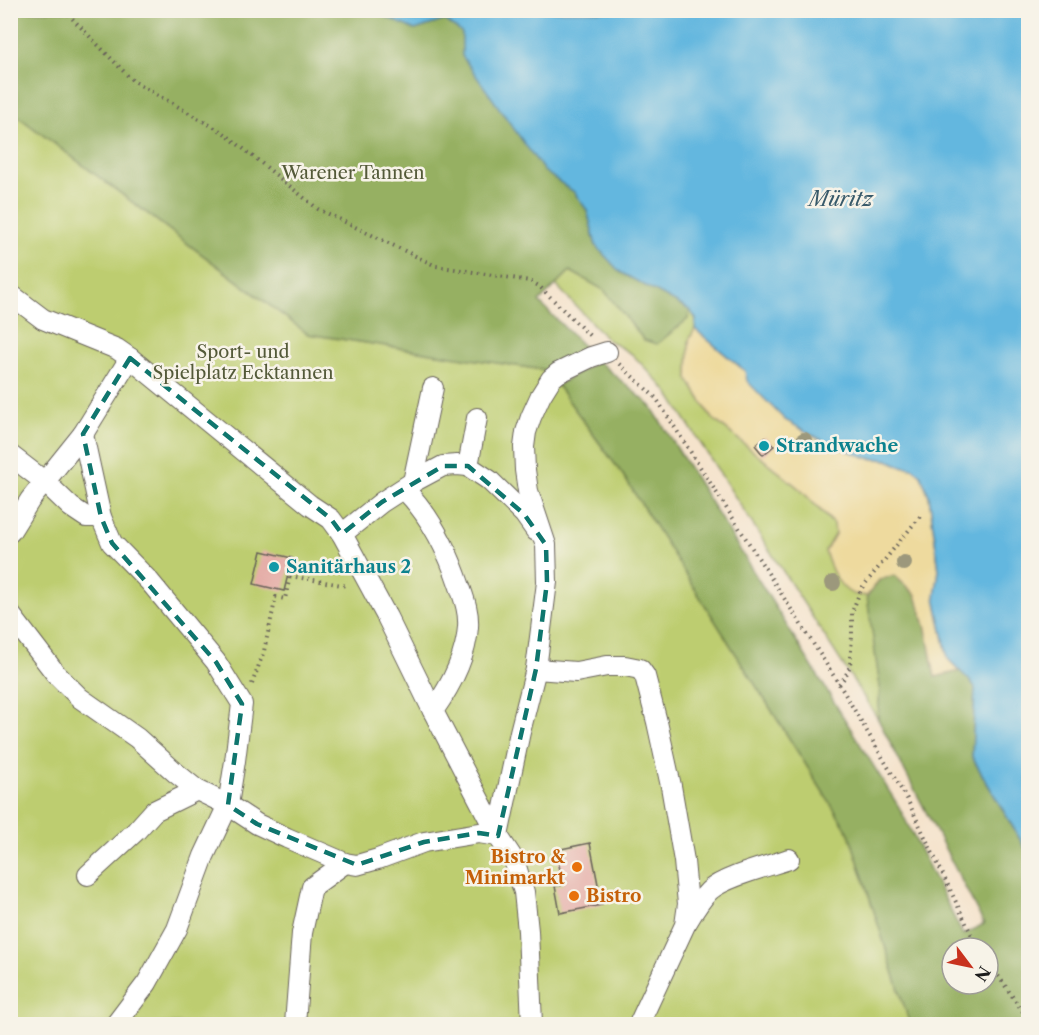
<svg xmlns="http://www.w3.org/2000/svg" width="1039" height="1035" font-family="'Libre Caslon Text',serif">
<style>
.green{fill:#bdcd70;stroke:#6c7446;stroke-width:1.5}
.forest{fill:#96b062;stroke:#59663f;stroke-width:1.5;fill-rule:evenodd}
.sand{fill:#eeda9e;stroke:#857b5d;stroke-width:1.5}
.water{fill:#63b7df;stroke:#406a7e;stroke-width:1.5}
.building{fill:#e5aea8}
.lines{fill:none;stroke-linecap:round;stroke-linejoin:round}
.street-casing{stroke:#68625a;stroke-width:22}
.path{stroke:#68625a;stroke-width:4;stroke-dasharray:1.5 4.5;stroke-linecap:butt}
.street{stroke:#fff;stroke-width:20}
.tree{fill:#9c987b}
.marked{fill:none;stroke:#0f766e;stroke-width:4.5;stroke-dasharray:12 8;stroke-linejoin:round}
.culture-dot{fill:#0f9aa8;stroke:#f7f3e8;stroke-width:2}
.food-dot{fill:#e8710a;stroke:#f7f3e8;stroke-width:2}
.labels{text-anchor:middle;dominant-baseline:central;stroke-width:5;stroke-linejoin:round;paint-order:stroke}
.park-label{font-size:18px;fill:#545a39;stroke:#f7f3e8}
.culture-label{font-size:18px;font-weight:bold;fill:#0d838f;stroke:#f7f3e8;text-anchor:start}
.food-label{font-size:18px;font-weight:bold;fill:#c56008;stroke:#f7f3e8;text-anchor:end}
.water-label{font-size:20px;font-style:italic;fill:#385a6a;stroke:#f7f3e8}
</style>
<rect width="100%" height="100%" fill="#f7f3e8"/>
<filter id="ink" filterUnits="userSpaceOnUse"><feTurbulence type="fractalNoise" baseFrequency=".0167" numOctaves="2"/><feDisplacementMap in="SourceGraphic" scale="12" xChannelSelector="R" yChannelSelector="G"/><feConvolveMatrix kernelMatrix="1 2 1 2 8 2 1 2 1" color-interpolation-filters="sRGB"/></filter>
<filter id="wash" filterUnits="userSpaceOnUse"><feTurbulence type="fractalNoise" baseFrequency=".008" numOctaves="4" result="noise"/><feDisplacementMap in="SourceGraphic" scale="24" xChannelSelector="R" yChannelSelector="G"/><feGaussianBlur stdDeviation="1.35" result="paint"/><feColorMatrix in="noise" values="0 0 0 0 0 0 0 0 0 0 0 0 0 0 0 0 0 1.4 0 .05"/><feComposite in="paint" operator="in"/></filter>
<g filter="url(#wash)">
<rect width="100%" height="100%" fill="#f5e3cc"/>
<!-- green -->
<g class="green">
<polygon points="11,111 308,334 543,370 557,385 623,475 849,833 910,1024 11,1024"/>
<polygon points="570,271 604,290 644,340 687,319 690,310 696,319 695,329 689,341 688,379 711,417 801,490 834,525 835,534 825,551 853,594 867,596 880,687 878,719 667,391 632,354 608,340 556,285"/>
</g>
<!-- forest -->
<g class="forest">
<polygon points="373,10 415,30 445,20 463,33 544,171 574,192 587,210 596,246 620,272 690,310 688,319 657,344 644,340 604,290 570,271 539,302 589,352 547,375 543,370 308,334 11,111 10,11"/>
<path d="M598,361L651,406L899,807L963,935L984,924L878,719L880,687L867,596L879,580L894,575L916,595L926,629L935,677L960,671L970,680L975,688L972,757L1028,853V1024H910L849,833L623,475L557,385ZM952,948H988V984H952Z"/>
</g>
<!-- sand -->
<path class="sand" d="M695,329L745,371L868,458L888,460L901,466L913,468L921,475L929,496L939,570L935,597L948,659L960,671L935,677L926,629L916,595L894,575L879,580L867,596C863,595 857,595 853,594C838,588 829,565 825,551L835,534L834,524L801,490L711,417L688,379L689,340Z"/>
<!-- water -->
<polygon class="water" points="373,11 1028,11 1028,853 972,757 975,688 969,680 948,659 935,597 939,570 929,496 921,475 913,468 901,466 888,460 868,458 827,443 785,420 747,381 745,371 695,329 696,319 690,310 620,272 596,246 587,210 574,192 544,171 462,56 462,33 445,20 415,30"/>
<g id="blocks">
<!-- building -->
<g class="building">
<polygon points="765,437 774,446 763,455 755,445"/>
<polygon points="262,551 292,558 284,591 254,584"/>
<polygon points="590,843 602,905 560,913 555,886 563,885 556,850"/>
</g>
</g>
</g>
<g filter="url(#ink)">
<use href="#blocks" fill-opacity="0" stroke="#68625a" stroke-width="1.5"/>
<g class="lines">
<!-- street casing -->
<g class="street-casing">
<g id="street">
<polyline points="10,294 43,319 117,349 130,358 310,505 331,519 342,534 387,617 433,711 498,836 514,860 524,892 528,931 532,1024"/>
<polyline points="83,434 101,517 112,543 150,582 216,662 242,704 235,761 228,805 204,856 177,929 147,983 116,1024"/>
<polyline points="10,455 45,482 71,507 86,517 101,517"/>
<polyline points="468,466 477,418"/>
<polyline points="413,482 433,388"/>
<path d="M404,489C431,516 448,551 460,587C465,601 469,613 468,627C466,658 450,687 433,711"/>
<polyline points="10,532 30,500 83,434 130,358"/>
<polyline points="342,534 382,502 413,482 443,466 457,465 468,466 489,480 524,514 536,531"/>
<polyline points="10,614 56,674 80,698 137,738 176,773 197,790 228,805 257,824 287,838 345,863 357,865 378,859 424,842 479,833 498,836 520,732 536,669 547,582 546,545 528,491 525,470 524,447 526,432 531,417 541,395 551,379 558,373 591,357 607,352"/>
<polyline points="536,669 576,672 607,666 625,666 640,669 645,676 657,722 671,786 684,861 688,904 685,925 639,1024"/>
<polyline points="88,875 136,831 154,811 197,790"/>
<path d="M687,922C693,912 700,900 709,891C723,877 769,866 789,859"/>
<polyline points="295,1024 302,933 312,887 345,863"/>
</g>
</g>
<!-- path -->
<g class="path">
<polyline points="64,10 133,81 224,133 318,209 436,266 530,281 539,286 592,338"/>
<polyline points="619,364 656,398 839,684 907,799 974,940 979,948"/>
<polyline points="290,576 348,586"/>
<polyline points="252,684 264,651 276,597 285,599 290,576"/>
<polyline points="839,684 845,677 850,666 852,636 852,612 861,589 922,514"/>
<polyline points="988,961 1028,1019"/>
</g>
<!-- street -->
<use href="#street" class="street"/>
</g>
<!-- trees -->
<g class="tree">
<circle cx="804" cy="440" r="8"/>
<circle cx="904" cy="563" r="8"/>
<circle cx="833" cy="583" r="8"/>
</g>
</g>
<!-- marked area -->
<path class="marked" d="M130,358L331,519L342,534L382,502L443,466H468L524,514L546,545L547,582L536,669L498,836L479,833L424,842L357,865L257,824L228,805L242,704L216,662L112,543L101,517L83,434Z"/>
<!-- markers -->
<g class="culture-dot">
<circle cx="764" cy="446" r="6"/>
<circle cx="274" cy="567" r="6"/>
</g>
<g class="food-dot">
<circle cx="577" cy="867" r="6"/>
<circle cx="574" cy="896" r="6"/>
</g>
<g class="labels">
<!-- park labels -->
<g class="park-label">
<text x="353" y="173">Warener Tannen</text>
<text x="243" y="352">Sport- und<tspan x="243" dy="21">Spielplatz Ecktannen</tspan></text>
</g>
<!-- culture labels -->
<g class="culture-label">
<text x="776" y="446">Strandwache</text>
<text x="286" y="567">Sanitärhaus 2</text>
</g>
<!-- food labels -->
<g class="food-label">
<text x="565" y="857">Bistro &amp;<tspan x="565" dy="21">Minimarkt</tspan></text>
<text x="586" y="896" text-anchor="start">Bistro</text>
</g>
<!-- water labels -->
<g class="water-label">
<text x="841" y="199">Müritz</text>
</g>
</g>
<!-- margin -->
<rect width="1039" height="1035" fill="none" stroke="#f7f3e8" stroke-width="36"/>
<!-- north arrow -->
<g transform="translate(970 966) rotate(122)"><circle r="28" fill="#f7f3e8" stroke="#9f9d96" stroke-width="1.5"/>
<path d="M0-4.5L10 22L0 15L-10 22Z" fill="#c8321e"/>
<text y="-9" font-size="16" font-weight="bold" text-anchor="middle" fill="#1c1c1c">N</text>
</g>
</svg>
